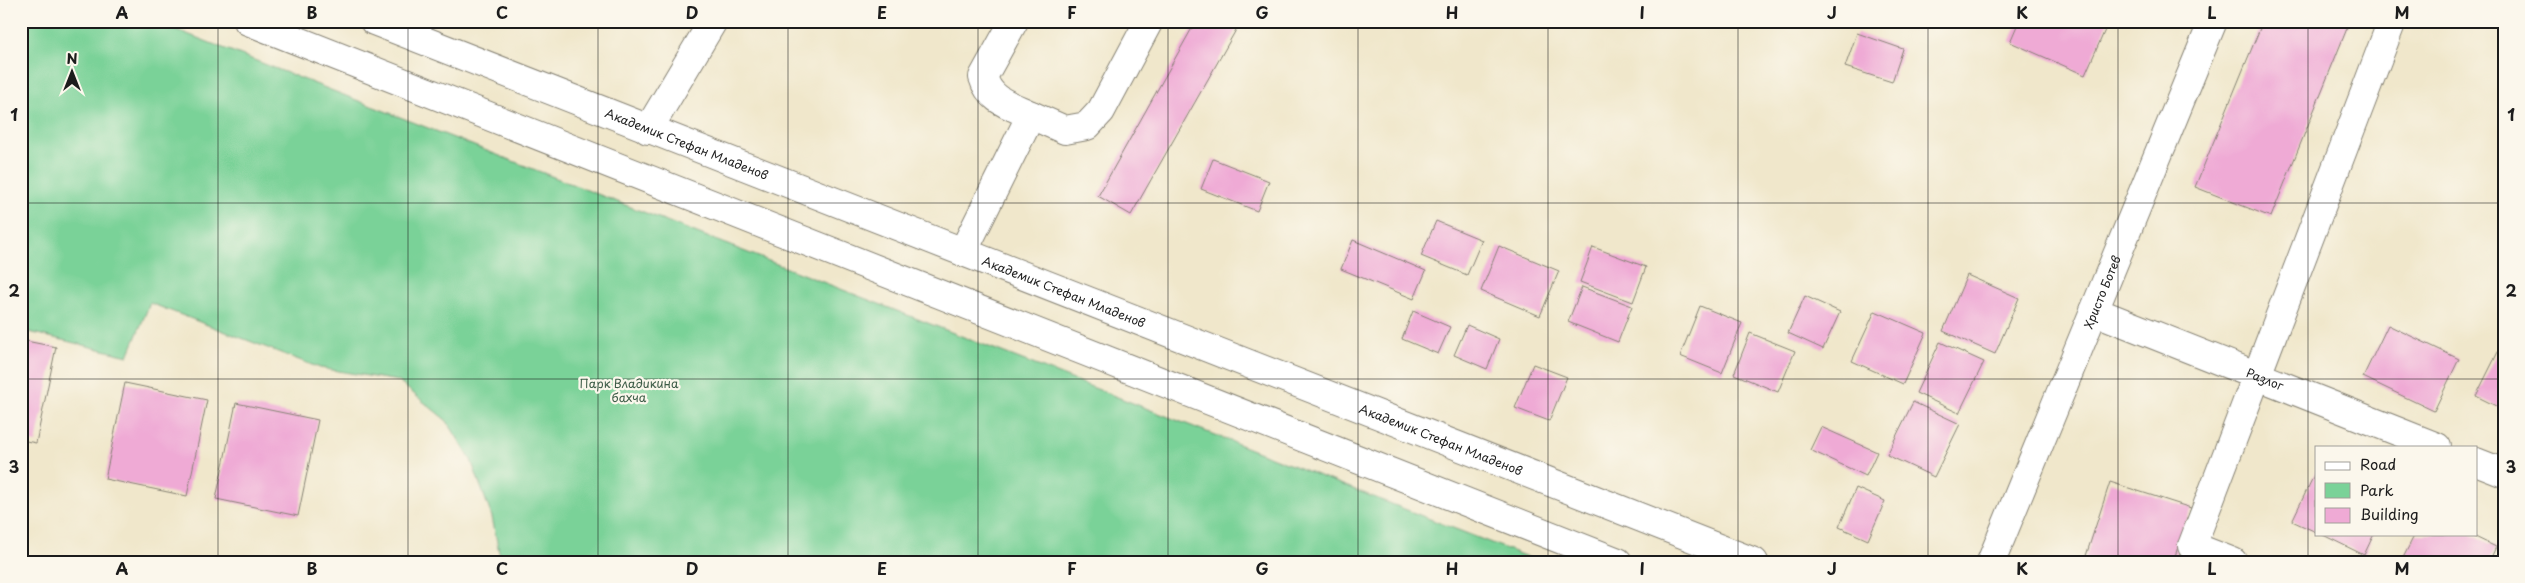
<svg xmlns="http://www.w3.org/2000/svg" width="2525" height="583" font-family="'Playpen Sans',sans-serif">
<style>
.green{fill:#7ad298;stroke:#4b775a}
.building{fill:#efaad5}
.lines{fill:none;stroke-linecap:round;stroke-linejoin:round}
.minor-casing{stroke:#868274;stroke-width:30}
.minor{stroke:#fff;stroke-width:28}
.grid{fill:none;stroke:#1c1c1c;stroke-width:1;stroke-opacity:0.55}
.labels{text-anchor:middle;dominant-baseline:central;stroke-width:4.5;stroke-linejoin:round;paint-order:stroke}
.street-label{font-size:12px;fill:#1c1c1c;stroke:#fbf7ec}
.park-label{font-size:12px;fill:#3d5c47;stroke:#fbf7ec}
.neatline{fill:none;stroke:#1c1c1c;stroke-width:2}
.grid-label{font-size:16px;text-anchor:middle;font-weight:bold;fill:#1c1c1c}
</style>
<rect width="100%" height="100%" fill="#fbf7ec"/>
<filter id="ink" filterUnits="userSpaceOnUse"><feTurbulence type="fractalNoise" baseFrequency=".02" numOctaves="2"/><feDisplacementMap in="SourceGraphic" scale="10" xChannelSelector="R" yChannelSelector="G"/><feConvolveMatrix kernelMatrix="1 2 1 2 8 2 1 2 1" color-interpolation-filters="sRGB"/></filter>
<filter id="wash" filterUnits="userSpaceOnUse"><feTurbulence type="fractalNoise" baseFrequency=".0096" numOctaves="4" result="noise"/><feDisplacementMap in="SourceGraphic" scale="20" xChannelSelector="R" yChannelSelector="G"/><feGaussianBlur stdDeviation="1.12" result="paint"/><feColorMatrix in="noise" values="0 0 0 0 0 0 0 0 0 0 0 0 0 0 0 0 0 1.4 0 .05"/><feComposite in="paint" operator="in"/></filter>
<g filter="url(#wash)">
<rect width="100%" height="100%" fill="#f0e7cb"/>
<!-- green -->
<polygon class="green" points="21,21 154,21 1540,562 501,562 492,517 471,460 447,421 398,381 320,368 150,303 128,356 21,330"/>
<g id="blocks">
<!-- building -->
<g class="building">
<polygon points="1196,21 1241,21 1131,215 1098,196"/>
<polygon points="2019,21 2109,21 2085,75 2010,42"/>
<polygon points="2263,21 2350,21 2271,217 2195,187"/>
<polygon points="1857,33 1903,49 1892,82 1845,67"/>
<polygon points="1213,159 1269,181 1257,211 1201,189"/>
<polygon points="1436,221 1482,240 1467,275 1421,256"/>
<polygon points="1353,240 1426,271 1414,299 1341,269"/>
<polygon points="1499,246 1559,271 1540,316 1481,291"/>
<polygon points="1593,247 1646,267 1633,302 1580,282"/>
<polygon points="1967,275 2019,298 1995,354 1943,331"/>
<polygon points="1582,287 1632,306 1618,342 1568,322"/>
<polygon points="1805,296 1840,312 1823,349 1788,333"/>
<polygon points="1700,306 1742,323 1722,373 1680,356"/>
<polygon points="1413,311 1450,327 1438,354 1402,339"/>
<polygon points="1875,311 1926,333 1903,384 1852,361"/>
<polygon points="1467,325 1499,339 1487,369 1454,355"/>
<polygon points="2388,325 2459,359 2434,411 2363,377"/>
<polygon points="1750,333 1795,351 1778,392 1734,374"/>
<polygon points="21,340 56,347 36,443 21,440"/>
<polygon points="2504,340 2504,410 2476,396"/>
<polygon points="1940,342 1984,362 1959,413 1916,393"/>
<polygon points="1533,364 1567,377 1549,421 1515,408"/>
<polygon points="125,383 207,400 187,496 105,479"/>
<polygon points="1913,402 1960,424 1934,477 1887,455"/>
<polygon points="236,403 318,420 298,516 216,499"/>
<polygon points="1821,427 1877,452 1866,476 1810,450"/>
<polygon points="2316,471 2316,532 2292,521"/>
<polygon points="2110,482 2191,508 2173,562 2084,562"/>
<polygon points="1856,488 1885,501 1868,540 1839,527"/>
<polygon points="2321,534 2374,534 2364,555"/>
<polygon points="2415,534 2469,534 2496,547 2489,562 2401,562"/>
</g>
</g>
</g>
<g filter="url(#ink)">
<use href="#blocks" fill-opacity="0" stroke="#868274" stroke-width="1"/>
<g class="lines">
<!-- minor casing -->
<g class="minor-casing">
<g id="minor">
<polyline points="248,21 1618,562"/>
<path id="s1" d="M374,21L1754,562"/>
<polyline points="1031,115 1065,130 1087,126 1101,111 1149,21"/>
<polyline points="648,130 713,21"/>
<path d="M963,252L1031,115C1010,105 990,101 983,77L1014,21"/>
<path id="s2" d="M2094,311L2437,447"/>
<polyline points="2476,462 2504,473"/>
<path id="s3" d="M1991,562L2213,21"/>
<polyline points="2233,562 2192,546 2392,21"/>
</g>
</g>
<!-- minor -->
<use href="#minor" class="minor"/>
</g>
</g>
<!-- grid -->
<path class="grid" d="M218,21V562M408,21V562M598,21V562M788,21V562M978,21V562M1168,21V562M1358,21V562M1548,21V562M1738,21V562M1928,21V562M2118,21V562M2308,21V562M21,203H2504M21,379H2504"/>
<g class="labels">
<!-- street labels -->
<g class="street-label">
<text stroke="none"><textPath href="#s1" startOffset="336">Академик Стефан Младенов</textPath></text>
<text stroke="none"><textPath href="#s1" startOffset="741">Академик Стефан Младенов</textPath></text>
<text stroke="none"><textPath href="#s3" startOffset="292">Христо Ботев</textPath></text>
<text stroke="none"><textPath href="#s2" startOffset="184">Разлог</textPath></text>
<text stroke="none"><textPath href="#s1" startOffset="1146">Академик Стефан Младенов</textPath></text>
</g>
<!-- park labels -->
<g class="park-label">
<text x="629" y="383">Парк Владикина<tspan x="629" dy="14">бахча</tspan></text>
</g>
</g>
<!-- margin -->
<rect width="2525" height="583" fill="none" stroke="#fbf7ec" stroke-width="55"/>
<!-- legend -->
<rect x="2315" y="446" width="162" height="90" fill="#fbf7ec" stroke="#a29f99"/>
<rect x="2325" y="462" width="25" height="8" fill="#ffffff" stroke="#a29f99"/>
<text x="2360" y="470" font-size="15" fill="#1c1c1c">Road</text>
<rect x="2325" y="483" width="25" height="15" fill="#7ad298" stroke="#a29f99"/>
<text x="2360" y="496" font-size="15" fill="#1c1c1c">Park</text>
<rect x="2325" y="508" width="25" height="15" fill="#efaad5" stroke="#a29f99"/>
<text x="2360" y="520" font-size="15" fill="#1c1c1c">Building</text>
<!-- north arrow -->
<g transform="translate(72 72)" stroke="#fbf7ec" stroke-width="4" paint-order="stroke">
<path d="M0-4L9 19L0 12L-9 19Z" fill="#1c1c1c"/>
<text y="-8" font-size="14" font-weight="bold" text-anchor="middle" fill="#1c1c1c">N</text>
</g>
<rect x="28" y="28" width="2470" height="528" class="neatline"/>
<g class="grid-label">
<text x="122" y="19">A</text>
<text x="312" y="19">B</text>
<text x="502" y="19">C</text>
<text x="692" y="19">D</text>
<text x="882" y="19">E</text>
<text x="1072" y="19">F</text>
<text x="1262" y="19">G</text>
<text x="1452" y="19">H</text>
<text x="1642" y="19">I</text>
<text x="1832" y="19">J</text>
<text x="2022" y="19">K</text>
<text x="2212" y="19">L</text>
<text x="2402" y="19">M</text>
<text x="14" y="121">1</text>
<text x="2511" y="121">1</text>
<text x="14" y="297">2</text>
<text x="2511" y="297">2</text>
<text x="14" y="473">3</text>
<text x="2511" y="473">3</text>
<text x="122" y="575">A</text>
<text x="312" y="575">B</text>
<text x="502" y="575">C</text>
<text x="692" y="575">D</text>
<text x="882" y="575">E</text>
<text x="1072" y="575">F</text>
<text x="1262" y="575">G</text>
<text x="1452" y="575">H</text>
<text x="1642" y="575">I</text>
<text x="1832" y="575">J</text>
<text x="2022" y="575">K</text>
<text x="2212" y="575">L</text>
<text x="2402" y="575">M</text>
</g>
</svg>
